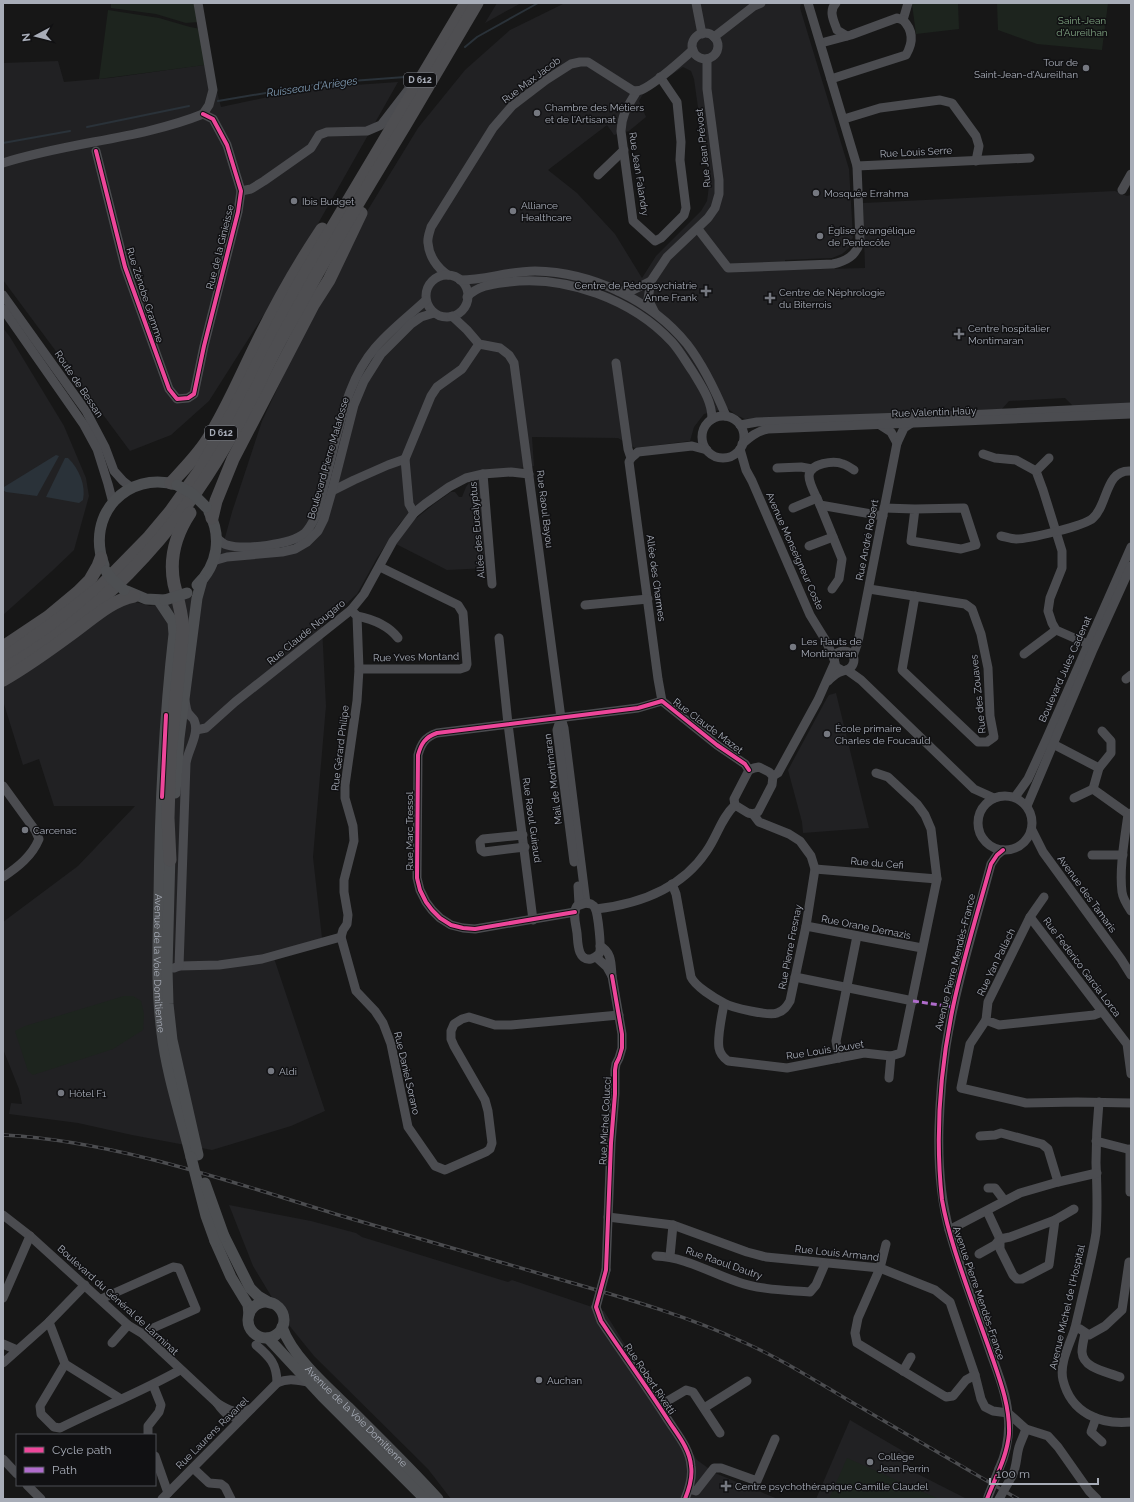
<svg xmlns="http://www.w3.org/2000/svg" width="1134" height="1502" font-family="Raleway,sans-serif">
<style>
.built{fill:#212123;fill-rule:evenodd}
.green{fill:#1d241e}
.water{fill:#2a3239}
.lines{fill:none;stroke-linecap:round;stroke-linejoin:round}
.stream{stroke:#2a3239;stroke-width:2}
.minor{stroke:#4b4c50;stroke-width:9}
.major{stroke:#4d4f52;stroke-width:11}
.highway{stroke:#4e4e51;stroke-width:13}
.rail-casing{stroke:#4b4c4f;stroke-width:3.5}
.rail{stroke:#111113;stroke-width:2;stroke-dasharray:6;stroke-linecap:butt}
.minor-bridge{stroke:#4b4c50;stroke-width:9}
.major-bridge{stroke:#4d4f52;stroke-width:11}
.quiet{stroke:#b06ccc;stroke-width:3;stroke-dasharray:6 3;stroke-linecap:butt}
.cycleway-casing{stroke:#111113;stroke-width:6}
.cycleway{stroke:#ed469a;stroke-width:4}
.poi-dot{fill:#757880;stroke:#111113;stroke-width:1.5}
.labels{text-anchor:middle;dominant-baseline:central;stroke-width:3;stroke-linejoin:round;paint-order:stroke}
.shield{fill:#111113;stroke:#7b7e86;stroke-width:1}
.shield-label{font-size:9px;font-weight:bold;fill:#a8adb8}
.park-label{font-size:10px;fill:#7fa381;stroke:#111113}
.poi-label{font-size:10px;fill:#a8adb8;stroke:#111113;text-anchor:start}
.street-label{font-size:10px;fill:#a8adb8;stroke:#111113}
.water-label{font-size:11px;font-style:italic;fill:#7f9bb3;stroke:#111113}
</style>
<rect width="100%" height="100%" fill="#171717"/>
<!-- built -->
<g class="built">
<polygon points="497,3 521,3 485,23"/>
<path d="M565,3H801L800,8L849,169L853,237L849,248L842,254L832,258L785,260L786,270L865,268L863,203L1115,191L1127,196L1131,195V404L1073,406L1065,398L1009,401L1002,409L745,419L736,415L727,408L704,414L694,427L690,441L635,448L618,438L532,437L534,466L479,474L421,504L400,523L377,558L357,594L322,626L326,706L313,857L322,938L273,955L325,1111L291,1126L212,1150L132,1135L78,1123L9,1114L11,1103L22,1104L19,1089L3,1049V922L78,866L135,806H54L39,759L23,765L3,701V687L55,652L105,613L132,601L150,606L193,597L217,567L232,512L262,421L339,257L418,128L465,70L510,30ZM683,67L691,71L694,79L709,186L707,201L701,211L656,256L642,278L615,234L577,193L548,170L607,125L614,135L629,131L646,117L639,101L643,94Z"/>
<polygon points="58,61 64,82 110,78 210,64 221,107 311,88 398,82 289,275 209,401 171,435 130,451 3,280 3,63"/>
<polygon points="3,328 10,337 64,426 86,478 89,496 74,550 52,571 3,615"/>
<polygon points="481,479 488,568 447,570 396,544 414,520 434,504 451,492 455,492 459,497 462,497 466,487 469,483"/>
<polygon points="836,693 869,828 803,833 802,822 788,770 827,698 829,695"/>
<polygon points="229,1205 311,1221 356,1233 362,1237 508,1282 512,1280 604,1311 697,1460 715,1473 778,1499 451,1499 428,1469 314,1356 288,1324 253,1266"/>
<polygon points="850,1420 913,1457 906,1468 967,1499 816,1499"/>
</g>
<!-- green -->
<g class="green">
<polygon points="111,3 196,3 198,22 186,23 156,14 111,8"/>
<polygon points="913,3 958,3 959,29 916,34 912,4"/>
<polygon points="997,3 1108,3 1102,50 1037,44 998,30"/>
<polygon points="108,10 159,18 190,27 201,29 205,65 99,79"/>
<polygon points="124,996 133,996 141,1001 144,1014 143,1030 113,1049 33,1075 28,1071 15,1031 25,1026"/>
<polygon points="847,1458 939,1499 829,1499"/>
</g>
<!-- water -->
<g class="water">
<polygon points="56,455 59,456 37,496 6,492 3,490 4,487"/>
<path d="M65,458H68C79,469 86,485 83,500L79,503L46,497Z"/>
</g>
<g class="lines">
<!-- stream -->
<g class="stream">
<polyline points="465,47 477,37 538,3"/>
<polyline points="218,101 325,83 405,77"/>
<polyline points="87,127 189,106"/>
<polyline points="3,143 70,131"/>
</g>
<!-- minor -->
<g class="minor">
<polyline points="198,3 213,90 209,105 203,114"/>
<polyline points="696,3 702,34"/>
<path d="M836,3C828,11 834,21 837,30L847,36"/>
<polyline points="903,20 908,3"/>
<circle cx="705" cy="46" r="13"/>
<polyline points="714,37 754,6 761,3"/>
<polyline points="821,43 851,35 897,18 903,20"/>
<path d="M831,79L906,55C913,43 914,31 903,20"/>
<path d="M637,91C628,106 622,113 621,131L633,221L655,241L661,238L684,215L686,208L680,160L681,142L677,102L660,77"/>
<polyline points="844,119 880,108 940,100 952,103 976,136 979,146 976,161"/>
<polyline points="96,151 125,267 169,389 177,399 188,398 194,394 204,346 238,212 241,191 227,145 213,119 203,114"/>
<path d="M3,163C68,142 141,139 203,114"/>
<polyline points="857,166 1030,158"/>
<polyline points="598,175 624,150"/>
<polyline points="1122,190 1131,174"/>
<polyline points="241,191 251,189 264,181 311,148 319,135 327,132 367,131 381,125 408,90"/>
<path d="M698,229L728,268L833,264C846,261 856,256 860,242L857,166L808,3"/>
<path d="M448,275C437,268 429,256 428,243C427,238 430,231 431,227L493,128L512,106L546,80L571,64L580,62H588L632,90C636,91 638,91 641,90C656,84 680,61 693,50"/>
<circle cx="447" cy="296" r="21"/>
<path d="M460,280C485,280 509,271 535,271C592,272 651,300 687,344C704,366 716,392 726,416"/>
<polyline points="651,281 667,257 708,218 715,208 719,194 719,180 707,89 707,59"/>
<polyline points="618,291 633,290 651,281 648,299 655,313"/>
<polyline points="3,295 86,411 105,447 114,471 123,481 132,488"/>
<path d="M467,297C478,285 494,284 509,282C566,275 633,300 672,342C680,351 686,362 693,372C702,387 712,401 712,419"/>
<polyline points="3,309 84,425 97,449 108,484 113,503"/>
<polyline points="452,316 467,330 479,344 500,348 509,355 514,363 561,718 564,728 586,903"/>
<polyline points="616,363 628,449 631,458 629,462 658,679 662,701"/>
<circle cx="723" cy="437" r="21"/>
<polyline points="740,425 757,422 964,415 1131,407"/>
<polyline points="880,425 891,432 897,443 904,428 910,424"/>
<path d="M742,444C750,437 757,431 768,429L1131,414"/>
<polyline points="740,449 746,470 752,481 810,615 826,641 834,659"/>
<polyline points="983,454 995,458 1016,460 1036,471 1043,490 1062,551 1062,568 1050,598 1048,611 1052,623 1056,630 1088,644"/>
<polyline points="631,458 638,452 692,446 707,450"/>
<polyline points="777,468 801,467 812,469"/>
<path d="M854,470C851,468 847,465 843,464C834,460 810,463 809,476C809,485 817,497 820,505L883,516"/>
<polyline points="1036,471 1049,458"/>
<polyline points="483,474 492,584"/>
<polyline points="332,491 354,480 388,465 405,459"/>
<polyline points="820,505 842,559 839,579 832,589"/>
<polyline points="793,508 817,498"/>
<polyline points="884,508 915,509 964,508 976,545 961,549 911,541 915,509"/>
<polyline points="414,513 409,504 405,459 431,396 437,387 462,369 479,344"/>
<path d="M1001,536C1006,537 1011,539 1016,539C1028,539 1085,526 1093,518C1108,505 1105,469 1131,471"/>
<path d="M217,538C220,541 223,544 227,545C244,550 291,545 305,533C311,527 314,519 318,512C323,490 329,468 334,446C343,412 351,376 375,348C390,330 409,316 426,300"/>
<polyline points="809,546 833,537"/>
<polyline points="213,561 227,557 282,552 295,549 307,542 318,531 324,519 332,491 354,405 364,381 381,354 411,324 421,317 434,313"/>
<polyline points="869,589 965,604 972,609 981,634 988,668 990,716 994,737 987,742 978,742 902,670 915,596"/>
<polyline points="585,605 648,599"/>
<path d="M357,616C372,619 388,625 398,638"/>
<polyline points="499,638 508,724 533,920"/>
<polyline points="1024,654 1056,630"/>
<polyline points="853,656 858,642 897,443"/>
<polyline points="359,669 460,669 466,667 467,664 463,613 458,605 380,567"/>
<polyline points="847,670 861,680 974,789 994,798"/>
<polyline points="1126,679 1131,675"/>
<path d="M828,681C831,678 834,675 838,673C843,670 849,671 852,666C859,655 846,647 837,653L834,659L836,667L843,671"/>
<polyline points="561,718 557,730 574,862"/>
<polyline points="196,730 206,728 235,702 351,610 364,594 393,541 414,513 425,504 449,487 466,478 483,474 511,472 529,474"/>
<polyline points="1053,744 1099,768 1093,789 1128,814"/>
<polygon points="759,767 769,772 773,776 772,785 758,812 753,814 748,813 735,805 734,799 749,770 754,768"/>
<polyline points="1099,768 1111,753 1111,741 1102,731"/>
<polyline points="773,776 778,773 818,700 834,664"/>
<path d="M3,786L35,830L39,839C32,856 18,867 3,877"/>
<circle cx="1005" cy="823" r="27"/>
<polyline points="1015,797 1028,779 1046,740 1131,547"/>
<polyline points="1074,798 1093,789"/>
<polyline points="1027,806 1092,652 1131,566"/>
<path d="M1131,813L1128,814C1125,837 1119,868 1122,892C1123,899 1127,905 1131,911"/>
<polyline points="1032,830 1043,852 1121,959 1131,975"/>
<polyline points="523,835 483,839 480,842 481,850 484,852 525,847"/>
<polyline points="1092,855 1123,855"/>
<polyline points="815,869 937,879"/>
<path d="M672,884L676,894L691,977C695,986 714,998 724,1003C732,1008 769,1016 777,1013C784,1011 787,1006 790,1001L806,926L815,869L811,856L800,841L789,834L759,822L753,814"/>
<polyline points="578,886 579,905"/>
<polyline points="1044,897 1030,917 988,1002 986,1020 999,1025 1094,1015 1102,1012"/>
<path d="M586,903L591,904C593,905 594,906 595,908C598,914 602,949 599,954C597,956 594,958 591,959C577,961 578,942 577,933C576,925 572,912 577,906Z"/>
<path d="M596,909C639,904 681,889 706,852C717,837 721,818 735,805"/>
<path d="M575,912L475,929L463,928L451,925L440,918L432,910L426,902L420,890L417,878L418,755C421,744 425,737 437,733L638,708L662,701L717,745L745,764L749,770"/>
<polyline points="1030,917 1127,1044 1131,1074"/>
<polyline points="806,926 922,948"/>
<polyline points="341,937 356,991 375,1011 383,1023 391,1044 408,1127 435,1166 445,1170 486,1152 490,1149 492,1143 488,1111 485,1100 454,1046 451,1039 451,1031 454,1024 462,1019 469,1017 495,1025 511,1025 619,1015"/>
<path d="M596,957L607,967L612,976C611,964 612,952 600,946"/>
<polyline points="179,966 219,965 262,959 341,937 343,930 347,924 348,915 344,892 344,880 354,841 353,826 345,798 345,785 357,701 359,669 357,616 351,610"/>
<path d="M174,968L179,966L186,763C188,750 200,733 194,720C193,718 190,716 188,713C186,710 186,705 185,701"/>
<polyline points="795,977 913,1001"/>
<path d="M724,1004C722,1015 717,1037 719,1048C720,1054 724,1058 728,1061L787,1068L864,1053L891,1056L901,1053L937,879L931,829L925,815L917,804L888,777L876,773"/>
<polyline points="986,1020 970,1044 961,1088 1026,1103 1077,1102 1131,1103"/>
<polyline points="839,1058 836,1041 857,936"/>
<polyline points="889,1078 891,1056"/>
<path d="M1099,1102C1097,1122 1096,1142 1096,1163C1097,1186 1098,1209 1096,1233C1094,1247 1090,1263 1087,1277C1083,1294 1079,1311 1075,1328C1070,1344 1059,1363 1063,1380C1071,1413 1100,1425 1131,1422"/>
<polyline points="980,1136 995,1135 1001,1133 1042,1144 1048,1149 1058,1182"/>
<polyline points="1096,1141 1131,1150"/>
<polyline points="1130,1149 1130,1192"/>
<polyline points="988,1188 995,1188 1004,1200"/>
<polyline points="987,1211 1000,1239 1000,1249 1013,1275 1017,1279 1022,1279 1049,1265 1055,1220 1074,1209"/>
<polyline points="3,1215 30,1236 128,1325 143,1334 217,1403"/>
<polyline points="608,1217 673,1225 747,1252 766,1257 880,1268 935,1290 950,1302 975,1375 981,1399 985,1407 993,1411 1008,1413 1026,1429 1048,1436 1058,1447 1089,1491 1097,1499"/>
<polyline points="949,1230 1020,1193 1058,1182 1097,1173"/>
<polyline points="886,1244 880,1268 858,1318 855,1333 857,1343 946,1397 953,1396 966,1380 975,1375"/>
<polyline points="979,1254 995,1245 1000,1239 1010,1237 1055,1220"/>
<path d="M656,1256C685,1257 711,1273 738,1282C761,1290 786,1290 810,1292L816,1285L825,1264"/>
<polyline points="670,1256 673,1225"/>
<polyline points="606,1270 611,1143 615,1094 615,1070 616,1064 619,1058 622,1048 622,1034 612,976"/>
<polyline points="3,1298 30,1236"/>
<polyline points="101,1299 173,1267 179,1268 196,1309 153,1328 143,1334"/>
<path d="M596,1307L601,1321C623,1354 647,1387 668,1420C677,1434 690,1449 691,1466C693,1477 689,1489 685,1499"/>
<path d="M49,1322L65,1364L40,1406L41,1414L54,1427L60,1428C100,1408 141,1392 180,1370"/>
<polyline points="1075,1328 1080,1329 1089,1335 1105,1326 1122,1310 1129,1262"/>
<path d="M1085,1333C1084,1339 1082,1346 1082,1352C1083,1369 1108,1372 1120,1377"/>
<polyline points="112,1343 128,1325"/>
<polyline points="3,1344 17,1350"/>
<polyline points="3,1363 49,1322 85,1285"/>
<polyline points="65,1364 121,1399"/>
<polyline points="903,1371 911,1357"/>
<path d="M277,1383C288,1378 296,1380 308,1382"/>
<polyline points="659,1406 686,1390 693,1392 720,1433"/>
<polyline points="704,1408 747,1381"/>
<path d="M242,1418C229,1418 224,1413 217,1403C231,1412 235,1413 251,1409"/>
<polyline points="1096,1418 1091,1432 1102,1442"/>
<polyline points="148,1435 148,1426 159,1412 161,1405 153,1385"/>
<polyline points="155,1456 168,1493"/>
<polyline points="3,1459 17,1474"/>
<polyline points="193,1468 209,1483 221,1484 225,1487 231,1499"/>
<path d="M999,1469C1007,1452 1010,1433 1008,1414C1006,1391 996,1369 989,1348C976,1310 961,1272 950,1233C940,1198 938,1162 939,1127C940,1100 942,1073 946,1046C956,984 975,924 991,864L997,855L1003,850"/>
<path d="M1012,1476C1017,1467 1016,1457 1019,1447C1021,1441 1024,1435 1026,1429"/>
<polyline points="27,1485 41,1499"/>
<polyline points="689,1489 696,1491 714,1468 721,1468 757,1481 775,1439"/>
<path d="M162,1499L277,1383C277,1364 270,1357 256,1345"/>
</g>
<!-- major -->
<g class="major">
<path d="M104,565C85,515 127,470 177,485"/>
<path d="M197,585C218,565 222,537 209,512"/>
<polyline points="127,591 146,599 165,600"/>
<path id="s1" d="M159,601L173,622L174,634C164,721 160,809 159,897C158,943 156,988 162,1033C167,1075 181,1116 191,1157"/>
<polyline points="175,793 179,738 197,598 202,580"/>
<polyline points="170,853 167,969 168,1004 172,1040 198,1155"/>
<polyline points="224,1236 250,1288 258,1296 270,1303"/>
<polyline points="215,1241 231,1277 248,1305 249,1315"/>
<circle cx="266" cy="1320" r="18"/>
<path id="s2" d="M282,1327C292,1356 326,1386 348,1407C378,1437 409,1467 438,1499"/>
<polyline points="268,1338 322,1396 425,1499"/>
</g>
<!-- highway -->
<g class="highway">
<path d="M171,483C184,469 198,455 208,439C227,409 241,375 257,343C276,304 298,265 322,229"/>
<polyline points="212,518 216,501 233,459 313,305 329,280 361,213"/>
<polyline points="3,647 48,617 78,592 90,580 98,566 101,558"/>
<polyline points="3,658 12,653 62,617 100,587 149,537 170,512 200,470 233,412 297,287 466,3"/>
<path d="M3,670C95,618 171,539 224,448C245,414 261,377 280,341C294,315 308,290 322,265C349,217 377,171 405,125C429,85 453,44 477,3"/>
<path d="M3,680C28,666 51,649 74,632C92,619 112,600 134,596"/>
<path d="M170,860L168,818L170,754L183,629C182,613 178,599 174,584C169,559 176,534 190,513"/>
</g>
<!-- rail casing -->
<g class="rail-casing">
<path id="rail" d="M3,1135C117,1141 234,1183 342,1216C416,1238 489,1259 562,1280C624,1298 685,1315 743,1342C780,1358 814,1380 848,1400C905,1433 962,1466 1018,1499"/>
</g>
<!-- rail -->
<use href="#rail" class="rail"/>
<!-- minor-bridge -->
<g class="minor-bridge">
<polyline points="596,1307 606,1270"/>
<polyline points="988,1497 999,1469"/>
<polyline points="999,1499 1012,1476"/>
</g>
<!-- major-bridge -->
<g class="major-bridge">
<polyline points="177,485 193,494 206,507"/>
<polyline points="106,571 111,578 124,590"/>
<polyline points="165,600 187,593"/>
<polyline points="191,1157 206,1216 215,1241"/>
<polyline points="205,1183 224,1236"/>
</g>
<!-- quiet -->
<polyline class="quiet" points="913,1001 953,1007"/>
<!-- cycleway casing -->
<g class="cycleway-casing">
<g id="cycleway">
<polyline points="96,151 125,267 169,389 177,399 188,398 194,394 204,346 238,212 241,191 227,145 213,119 203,114"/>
<polyline points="162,797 166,715"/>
<path d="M575,912L475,929L463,928L451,925L440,918L432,910L426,902L420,890L417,878L418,755C421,744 425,737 437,733L638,708L662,701L717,745L745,764L749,770"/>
<path d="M612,976L622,1034V1048L619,1058L616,1064L615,1070V1094L611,1143L606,1270L596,1307L601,1321C623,1354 647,1387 668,1420C677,1434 690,1449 691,1466C693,1477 689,1489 685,1499"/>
<path d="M987,1499C995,1478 1007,1457 1009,1434C1010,1406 1000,1380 991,1354C979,1320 966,1286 955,1251C950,1235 945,1217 942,1200C935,1136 940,1070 953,1007C963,959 978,911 991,864L997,855L1003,850"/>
</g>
</g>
<!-- cycleway -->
<use href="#cycleway" class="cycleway"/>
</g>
<!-- markers -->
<g class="poi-dot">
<circle cx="1086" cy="68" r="4"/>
<circle cx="537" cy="113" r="4"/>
<circle cx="816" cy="193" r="4"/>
<circle cx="294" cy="201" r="4"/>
<circle cx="513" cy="211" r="4"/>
<circle cx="820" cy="236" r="4"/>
<path d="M704 285h4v4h4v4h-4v4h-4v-4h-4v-4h4z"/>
<path d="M768 292h4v4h4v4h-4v4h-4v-4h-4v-4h4z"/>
<path d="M957 328h4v4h4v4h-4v4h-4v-4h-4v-4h4z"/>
<circle cx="793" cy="647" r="4"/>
<circle cx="827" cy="734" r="4"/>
<circle cx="25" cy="830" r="4"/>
<circle cx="271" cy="1071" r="4"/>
<circle cx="61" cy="1093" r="4"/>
<circle cx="539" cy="1380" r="4"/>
<circle cx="870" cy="1462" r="4"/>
<path d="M724 1480h4v4h4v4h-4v4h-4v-4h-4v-4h4z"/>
</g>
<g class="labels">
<!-- shield labels -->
<g class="shield">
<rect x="404" y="73" width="32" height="14" rx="3"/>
<rect x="205" y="426" width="32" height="14" rx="3"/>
</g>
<g class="shield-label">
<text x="420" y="80">D 612</text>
<text x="221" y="433">D 612</text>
</g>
<!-- park labels -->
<g class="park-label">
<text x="1082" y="20">Saint-Jean<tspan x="1082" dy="12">d'Aureilhan</tspan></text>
</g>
<!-- poi labels -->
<g class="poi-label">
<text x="1078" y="62" text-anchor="end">Tour de<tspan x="1078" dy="12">Saint-Jean-d'Aureilhan</tspan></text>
<text x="545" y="107">Chambre des Métiers<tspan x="545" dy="12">et de l'Artisanat</tspan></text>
<text x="824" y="193">Mosquée Errahma</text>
<text x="302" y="201">Ibis Budget</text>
<text x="521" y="205">Alliance<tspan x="521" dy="12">Healthcare</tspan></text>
<text x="828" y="230">Église évangélique<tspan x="828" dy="12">de Pentecôte</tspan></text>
<text x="697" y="285" text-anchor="end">Centre de Pédopsychiatrie<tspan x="697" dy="12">Anne Frank</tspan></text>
<text x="779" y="292">Centre de Néphrologie<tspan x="779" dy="12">du Biterrois</tspan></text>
<text x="968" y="328">Centre hospitalier<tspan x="968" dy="12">Montimaran</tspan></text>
<text x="801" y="641">Les Hauts de<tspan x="801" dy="12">Montimaran</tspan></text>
<text x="835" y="728">École primaire<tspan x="835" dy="12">Charles de Foucauld</tspan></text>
<text x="33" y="830">Carcenac</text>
<text x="279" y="1071">Aldi</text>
<text x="69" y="1093">Hôtel F1</text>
<text x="547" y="1380">Auchan</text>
<text x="878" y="1456">Collège<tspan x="878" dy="12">Jean Perrin</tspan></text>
<text x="735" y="1486">Centre psychothérapique Camille Claudel</text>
</g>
<!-- street labels -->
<g class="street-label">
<text transform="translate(531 80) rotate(-37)">Rue Max Jacob</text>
<text transform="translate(703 148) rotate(-96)">Rue Jean Prévost</text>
<text transform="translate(916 152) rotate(-3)">Rue Louis Serre</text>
<text transform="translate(639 174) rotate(81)">Rue Jean Falandry</text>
<text transform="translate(220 247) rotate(-76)">Rue de la Ginieisse</text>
<text transform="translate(145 295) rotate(72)">Rue Zénobe Gramme</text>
<text transform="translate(79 384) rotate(56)">Route de Bessan</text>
<text transform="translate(934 412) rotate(-2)">Rue Valentin Haüy</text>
<text transform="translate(328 458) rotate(-74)">Boulevard Pierre Malafosse</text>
<text transform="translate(545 509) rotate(83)">Rue Raoul Bayou</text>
<text transform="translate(477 530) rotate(-95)">Allée des Eucalyptus</text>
<text transform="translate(867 540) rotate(-79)">Rue André Robert</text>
<text transform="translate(795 551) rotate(66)">Avenue Monseigneur Coste</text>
<text transform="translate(656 578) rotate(82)">Allée des Charmes</text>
<text transform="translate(306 632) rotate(-39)">Rue Claude Nougaro</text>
<text transform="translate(416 657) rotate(-1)">Rue Yves Montand</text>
<text transform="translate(1065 669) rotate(-66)">Boulevard Jules Cadenat</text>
<text transform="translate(978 694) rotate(-96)">Rue des Zouaves</text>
<text transform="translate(708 726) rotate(37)">Rue Claude Mazet</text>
<text transform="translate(340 748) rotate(-83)">Rue Gérard Philipe</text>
<text transform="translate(553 779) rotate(-97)">Mail de Montimaran</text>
<text transform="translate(532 820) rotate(82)">Rue Raoul Guiraud</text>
<text transform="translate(409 831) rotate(-90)">Rue Marc Tressol</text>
<text transform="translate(877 863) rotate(5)">Rue du Cefi</text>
<text transform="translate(1087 894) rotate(54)">Avenue des Tamaris</text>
<text transform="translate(866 927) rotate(11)">Rue Orane Demazis</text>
<text transform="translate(790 947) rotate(-79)">Rue Pierre Fresnay</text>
<text transform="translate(955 962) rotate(-76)">Avenue Pierre Mendès-France</text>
<text transform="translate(996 962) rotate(-64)">Rue Yan Pallach</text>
<text stroke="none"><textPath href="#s1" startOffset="367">Avenue de la Voie Domitienne</textPath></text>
<text transform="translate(1082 967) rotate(53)">Rue Federico Garcia Lorca</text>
<text transform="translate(825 1050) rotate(-9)">Rue Louis Jouvet</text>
<text transform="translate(407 1073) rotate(77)">Rue Daniel Sorano</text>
<text transform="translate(605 1121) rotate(-87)">Rue Michel Colucci</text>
<text transform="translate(837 1253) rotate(6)">Rue Louis Armand</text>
<text transform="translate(724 1263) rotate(19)">Rue Raoul Dautry</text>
<text transform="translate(979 1293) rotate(71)">Avenue Pierre Mendès-France</text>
<text transform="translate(118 1300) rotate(42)">Boulevard du Général de Larminat</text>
<text transform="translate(1067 1307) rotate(-77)">Avenue Michel de l'Hospital</text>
<text transform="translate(650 1379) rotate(56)">Rue Robert Rivetti</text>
<text stroke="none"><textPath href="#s2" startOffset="117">Avenue de la Voie Domitienne</textPath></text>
<text transform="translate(212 1433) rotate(-45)">Rue Laurens Ravanel</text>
</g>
<!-- water labels -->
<g class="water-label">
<text transform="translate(312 87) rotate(-8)">Ruisseau d'Arièges</text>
</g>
</g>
<!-- border -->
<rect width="1134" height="1502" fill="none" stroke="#a8adb8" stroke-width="8"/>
<!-- legend -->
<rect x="16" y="1434" width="140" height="52" fill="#111113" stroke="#4d4f55"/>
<rect x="24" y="1447" width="20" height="6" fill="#ed469a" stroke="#4d4f55"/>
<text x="52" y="1454" font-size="12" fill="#a8adb8">Cycle path</text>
<rect x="24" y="1467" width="20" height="6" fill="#b06ccc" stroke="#4d4f55"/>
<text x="52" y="1474" font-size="12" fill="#a8adb8">Path</text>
<!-- north arrow -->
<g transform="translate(36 36) rotate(263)" stroke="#111113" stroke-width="3" paint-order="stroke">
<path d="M0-3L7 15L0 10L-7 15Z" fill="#a8adb8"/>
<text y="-6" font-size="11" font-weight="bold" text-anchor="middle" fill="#a8adb8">N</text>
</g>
<!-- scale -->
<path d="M990 1478v6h108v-6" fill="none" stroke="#a8adb8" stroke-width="2"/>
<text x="996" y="1478" font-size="12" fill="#a8adb8" stroke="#111113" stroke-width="3" paint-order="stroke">100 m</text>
</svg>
